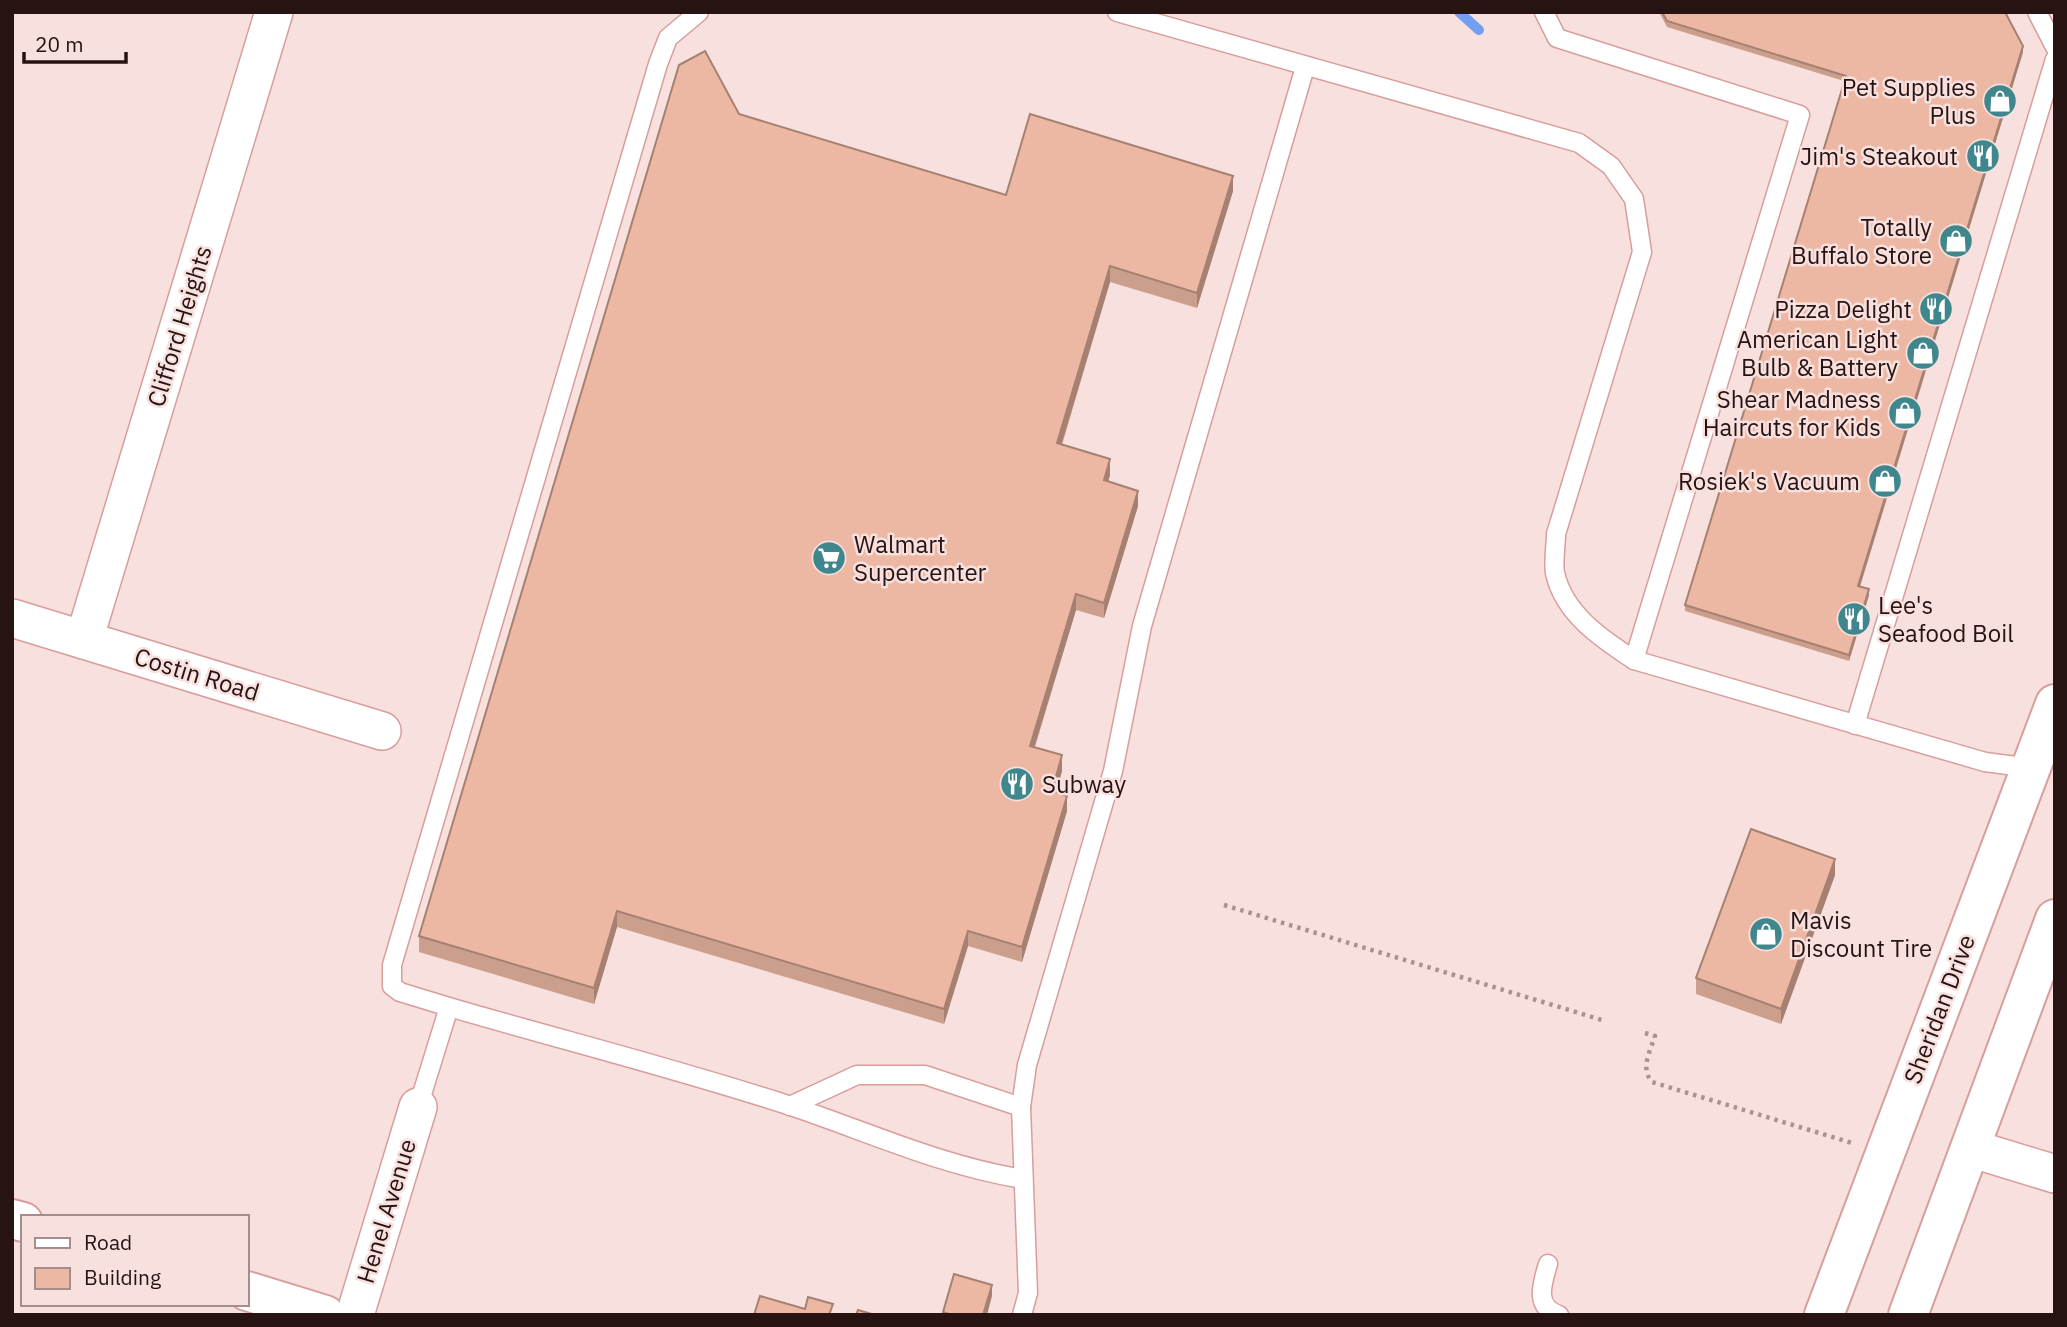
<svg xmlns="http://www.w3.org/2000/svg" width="2067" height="1327" font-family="'IBM Plex Sans',sans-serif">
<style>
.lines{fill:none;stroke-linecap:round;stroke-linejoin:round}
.stream{stroke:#739ff3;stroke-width:10}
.lane-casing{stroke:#d79e9b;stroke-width:21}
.street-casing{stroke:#d79e9b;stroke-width:40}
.secondary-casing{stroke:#d79e9b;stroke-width:42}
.primary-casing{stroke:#d79e9b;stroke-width:42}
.path{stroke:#a99391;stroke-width:4.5;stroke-dasharray:3.5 5;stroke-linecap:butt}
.lane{stroke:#fff;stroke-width:18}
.street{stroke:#fff;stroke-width:37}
.secondary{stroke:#fff;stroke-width:38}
.primary{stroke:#fff;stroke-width:38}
.wall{fill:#cc9e8c}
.shaded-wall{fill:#a68172}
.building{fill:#edb8a3;stroke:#a68172;stroke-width:2}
.labels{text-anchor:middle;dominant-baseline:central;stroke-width:5;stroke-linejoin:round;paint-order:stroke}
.poi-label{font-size:24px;fill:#271312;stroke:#f8e0de;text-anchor:end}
.street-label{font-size:24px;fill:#271312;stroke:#f8e0de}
</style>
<rect width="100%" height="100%" fill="#f8e0de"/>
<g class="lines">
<!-- stream -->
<polyline class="stream" points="1459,12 1479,30"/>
<!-- lane casing -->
<g class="lane-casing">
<g id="lane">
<path d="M699,12L668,38L658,64L392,965V986L400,992L449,1007C562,1040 678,1069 791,1106C868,1132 942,1166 1023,1179"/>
<path d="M1117,12L1579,143L1611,166L1634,199L1642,252L1556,534C1556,546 1553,561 1555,573C1564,614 1602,639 1634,660L1985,762L2031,768"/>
<polyline points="1544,12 1557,38 1800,115 1634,660"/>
<polyline points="2037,12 2055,47"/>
<polyline points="1855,725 2055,59"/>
<polyline points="790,1106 857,1075 925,1075 1021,1107"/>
<polyline points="418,1107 449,1007"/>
<path d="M1548,1264C1542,1284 1534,1307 1559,1315"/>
<polyline points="1022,1315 1028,1293 1021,1107 1027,1065 1113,771 1142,626 1305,67"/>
</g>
</g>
<!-- street casing -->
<g class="street-casing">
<g id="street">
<polyline points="12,618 382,731"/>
<polyline points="84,640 274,12"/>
<polyline points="1970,1148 2055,1174"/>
<polyline points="355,1315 418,1107"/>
</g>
</g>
<!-- secondary casing -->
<g class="secondary-casing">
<g id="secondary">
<polyline points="12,1219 23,1222"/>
<polyline points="247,1291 325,1315"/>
</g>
</g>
<!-- primary casing -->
<g class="primary-casing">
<g id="primary">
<polyline points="1824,1315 2055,704"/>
<polyline points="1908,1315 2055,919"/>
</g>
</g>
<!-- path -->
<g class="path">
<polyline points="1224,905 1602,1020"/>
<path d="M1645,1033L1655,1036C1650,1052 1640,1068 1652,1082L1852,1143"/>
</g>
<!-- lane -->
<use href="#lane" class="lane"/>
<!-- street -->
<use href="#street" class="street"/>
<!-- secondary -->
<use href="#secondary" class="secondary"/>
<!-- primary -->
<use href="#primary" class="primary"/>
</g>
<!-- wall -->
<g class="wall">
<polygon points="1659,12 2005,12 2023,52 1860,587 1869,595 1849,661 1685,611 1685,605 1844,81 1667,27"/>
<polygon points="739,114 1006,195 1233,191 1197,308 1110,282 1062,445 1110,475 1108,482 1138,506 1104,618 1076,610 1035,747 1062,771 1056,792 1067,811 1022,962 968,946 944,1024 617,927 594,1004 419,952 419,936"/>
<polygon points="1835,875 1781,1024 1696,994 1696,978"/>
</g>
<!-- shaded-wall -->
<g class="shaded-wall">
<polygon points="2023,46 2023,52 1858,592 1858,586"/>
<polygon points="1233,176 1233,191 1197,308 1197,293"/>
<polygon points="1110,266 1110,282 1057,459 1057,443"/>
<polygon points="1110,459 1110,475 1104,496 1104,480"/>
<polygon points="1138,491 1138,506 1104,618 1104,603"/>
<polygon points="1869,589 1869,595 1849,661 1849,655"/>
<polygon points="1076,594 1076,610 1030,761 1030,746"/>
<polygon points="1062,755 1062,771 1052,807 1052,791"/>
<polygon points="1067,796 1067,811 1022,962 1022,947"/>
<polygon points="1835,859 1835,875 1781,1024 1781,1009"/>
<polygon points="617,911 617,927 594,1004 594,988"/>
<polygon points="968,931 968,946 944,1024 944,1009"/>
<polygon points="992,1285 992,1296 987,1315 983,1315"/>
</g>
<!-- building -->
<g class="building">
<polygon points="1662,12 2005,12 2023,46 1858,586 1869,589 1849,655 1685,605 1846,76 1667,21"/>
<polygon points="705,51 739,114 1006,195 1030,114 1233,176 1197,293 1110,266 1057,443 1110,459 1104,480 1138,491 1104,603 1076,594 1030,746 1062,755 1052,791 1067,796 1022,947 968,931 944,1009 617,911 594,988 419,936 679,65"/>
<polygon points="1751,829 1835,859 1781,1009 1696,978"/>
<polygon points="954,1274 992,1285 983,1315 952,1315 943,1312"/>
<polygon points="760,1296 805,1309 808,1297 833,1304 829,1315 754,1315"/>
<polygon points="858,1310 875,1315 856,1315"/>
</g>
<!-- icons -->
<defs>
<g id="shop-disc" transform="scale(1.75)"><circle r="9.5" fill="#3f878d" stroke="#f8e0de"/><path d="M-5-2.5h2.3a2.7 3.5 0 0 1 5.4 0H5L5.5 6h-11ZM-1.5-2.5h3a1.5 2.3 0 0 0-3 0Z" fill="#fff"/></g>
<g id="restaurant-disc" transform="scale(1.75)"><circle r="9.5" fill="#3f878d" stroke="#f8e0de"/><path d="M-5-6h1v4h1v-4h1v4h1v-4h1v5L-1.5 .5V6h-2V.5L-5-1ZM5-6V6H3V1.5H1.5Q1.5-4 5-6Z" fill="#fff"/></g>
<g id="supermarket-disc" transform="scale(1.75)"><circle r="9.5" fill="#3f878d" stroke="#f8e0de"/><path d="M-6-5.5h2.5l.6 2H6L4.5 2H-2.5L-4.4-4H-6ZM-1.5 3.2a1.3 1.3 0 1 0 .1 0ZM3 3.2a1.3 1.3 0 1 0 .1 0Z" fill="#fff"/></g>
</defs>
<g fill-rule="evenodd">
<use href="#shop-disc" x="2000" y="101"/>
<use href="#restaurant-disc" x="1983" y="156"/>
<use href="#shop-disc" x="1956" y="241"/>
<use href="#restaurant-disc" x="1936" y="309"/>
<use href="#shop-disc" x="1923" y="353"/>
<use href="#shop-disc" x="1905" y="413"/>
<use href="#shop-disc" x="1885" y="481"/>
<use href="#supermarket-disc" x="829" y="558"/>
<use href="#restaurant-disc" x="1854" y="619"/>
<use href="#restaurant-disc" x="1017" y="784"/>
<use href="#shop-disc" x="1766" y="934"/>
</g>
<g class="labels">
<!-- poi labels -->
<g class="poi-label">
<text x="1976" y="87">Pet Supplies<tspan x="1976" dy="28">Plus</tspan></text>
<text x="1958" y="156">Jim's Steakout</text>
<text x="1932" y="227">Totally<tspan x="1932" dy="28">Buffalo Store</tspan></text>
<text x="1912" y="309">Pizza Delight</text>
<text x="1898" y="339">American Light<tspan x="1898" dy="28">Bulb &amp; Battery</tspan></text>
<text x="1881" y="399">Shear Madness<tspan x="1881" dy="28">Haircuts for Kids</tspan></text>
<text x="1860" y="481">Rosiek's Vacuum</text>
<text x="854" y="544" text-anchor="start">Walmart<tspan x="854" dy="28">Supercenter</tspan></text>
<text x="1878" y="605" text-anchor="start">Lee's<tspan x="1878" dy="28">Seafood Boil</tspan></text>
<text x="1042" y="784" text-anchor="start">Subway</text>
<text x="1790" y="920" text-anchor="start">Mavis<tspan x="1790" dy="28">Discount Tire</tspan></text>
</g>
<!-- street labels -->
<g class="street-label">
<text transform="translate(179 326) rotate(-73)">Clifford Heights</text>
<text transform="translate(197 674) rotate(17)">Costin Road</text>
<text transform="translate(1939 1009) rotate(-69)">Sheridan Drive</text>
<text transform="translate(386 1211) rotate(-73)">Henel Avenue</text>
</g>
</g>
<!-- border -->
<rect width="2067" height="1327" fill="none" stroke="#271312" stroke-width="28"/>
<!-- legend -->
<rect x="21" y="1215" width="228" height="91" fill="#f8e0de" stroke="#a48e8c" stroke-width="2"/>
<rect x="35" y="1238" width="35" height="10" fill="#ffffff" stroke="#a48e8c" stroke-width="2"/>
<text x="84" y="1250" font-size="21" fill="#271312">Road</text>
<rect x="35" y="1268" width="35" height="21" fill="#edb8a3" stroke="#a48e8c" stroke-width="2"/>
<text x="84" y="1285" font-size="21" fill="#271312">Building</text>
<!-- scale -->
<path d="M24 52v10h102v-10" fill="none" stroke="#271312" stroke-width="3.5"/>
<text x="35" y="52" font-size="21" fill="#271312" stroke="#f8e0de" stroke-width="5" paint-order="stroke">20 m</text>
</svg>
